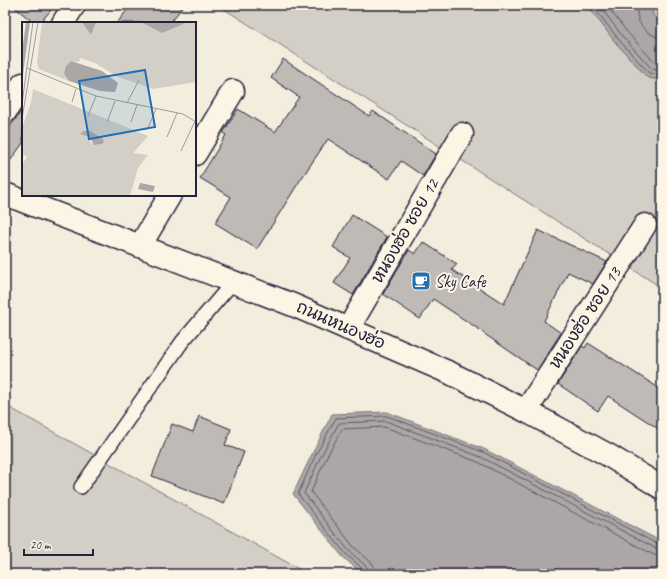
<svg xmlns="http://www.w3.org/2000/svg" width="667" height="579" font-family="Caveat,'Playpen Sans Thai',sans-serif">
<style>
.green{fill:#d4cfc6;stroke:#7b7880}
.water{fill:#aca7a6;stroke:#75727b}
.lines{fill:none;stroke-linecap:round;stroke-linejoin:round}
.shore{stroke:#595766;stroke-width:1}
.building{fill:#bfbab6;stroke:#22223b}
.lane-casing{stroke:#22223b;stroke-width:16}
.street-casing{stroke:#22223b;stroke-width:25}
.secondary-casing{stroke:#22223b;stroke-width:25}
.lane{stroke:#fcf5e5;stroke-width:13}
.street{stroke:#fcf5e5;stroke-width:22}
.secondary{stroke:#fcf5e5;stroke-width:22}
.labels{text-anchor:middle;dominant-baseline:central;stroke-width:4;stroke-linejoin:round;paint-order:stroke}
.street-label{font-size:17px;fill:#22223b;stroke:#fcf5e5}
.poi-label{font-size:17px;fill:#22223b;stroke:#fcf5e5;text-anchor:start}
.inset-road{fill:none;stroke:#9f9c9d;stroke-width:1}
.view{fill:#1f6fb2;fill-opacity:0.15;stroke:#1f6fb2;stroke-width:2}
.inset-edge{fill:none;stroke:#22223b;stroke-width:2}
</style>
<rect width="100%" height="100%" fill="#f3edde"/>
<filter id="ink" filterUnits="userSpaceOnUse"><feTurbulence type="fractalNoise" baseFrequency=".025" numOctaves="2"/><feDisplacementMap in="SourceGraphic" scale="8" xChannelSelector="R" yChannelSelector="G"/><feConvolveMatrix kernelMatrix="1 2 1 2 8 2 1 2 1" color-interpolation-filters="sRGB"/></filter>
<g filter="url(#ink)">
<!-- green -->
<g class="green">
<polygon points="218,5 587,5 616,43 648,78 662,80 662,288"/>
<polygon points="652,5 662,5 662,24 653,15"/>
<polygon points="5,405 299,569 304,574 5,574"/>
</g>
<!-- water -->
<g class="water">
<polygon points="587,5 652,5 653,15 662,24 662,80 648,78 616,43"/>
<polygon points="387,412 484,449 662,542 662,574 362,574 342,556 293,494 313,452 332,414"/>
</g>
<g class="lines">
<!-- shore -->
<g class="shore">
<polyline points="592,5 619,40 649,73 662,76"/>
<polyline points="599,5 623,37 652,69 662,71"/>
<polyline points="606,5 628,33 655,63 662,65"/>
<path d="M637,5C637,9 637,14 638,18C640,28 652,37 662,38"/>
<polyline points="364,574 363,569 345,553 298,494 316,454 336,418 387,416 483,452 659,545 662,545"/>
<polyline points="369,574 367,567 348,550 304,493 321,456 339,423 386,421 481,457 657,549 662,550"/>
<polyline points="375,574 375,568 372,563 353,546 311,492 326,458 342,429 385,427 478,462 654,555 662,556"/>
</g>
</g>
<!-- building -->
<g class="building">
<polygon points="12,5 55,5 40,23 34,23"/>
<polygon points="131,5 184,5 170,23 117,23"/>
<polygon points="283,59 369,116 373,111 436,154 423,176 401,161 389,179 328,139 299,182 257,249 215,223 231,197 200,178 226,135 223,133 238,109 275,132 299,97 271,78"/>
<polygon points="23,109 23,143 5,168 5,133"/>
<polygon points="352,215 387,237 353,295 334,283 350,258 333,247"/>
<polygon points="538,230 607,262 593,284 568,272 544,321 561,333 537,370 483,333 483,332 433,299 420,319 383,294 409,250 415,254 423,242 457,264 452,270 504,304"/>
<polygon points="588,343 662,390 662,431 608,396 598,411 558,384 582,346 585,348"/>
<polygon points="199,416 231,429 225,445 244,452 224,504 152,476 172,424 193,432"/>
</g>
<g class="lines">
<!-- lane casing -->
<g class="lane-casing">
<polyline id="lane" points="81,487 182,342 233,282"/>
</g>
<!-- street casing -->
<g class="street-casing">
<g id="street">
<polyline points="63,23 74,5"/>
<polyline points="5,112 23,84"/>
<polyline points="195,154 233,91"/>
<polyline points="140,246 170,195"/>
<polyline points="348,329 462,134"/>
<polyline points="526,411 645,225"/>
</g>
</g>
<!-- secondary casing -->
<g class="secondary-casing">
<polyline id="secondary" points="5,194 293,305 450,373 526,411 608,455 662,488"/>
</g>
<!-- lane -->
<use href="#lane" class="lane"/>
<!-- street -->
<use href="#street" class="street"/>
<!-- secondary -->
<use href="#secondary" class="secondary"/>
</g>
</g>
<!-- icons -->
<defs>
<g id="cafe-square" transform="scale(1)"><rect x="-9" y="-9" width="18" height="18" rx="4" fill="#1f6fb2" stroke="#fcf5e5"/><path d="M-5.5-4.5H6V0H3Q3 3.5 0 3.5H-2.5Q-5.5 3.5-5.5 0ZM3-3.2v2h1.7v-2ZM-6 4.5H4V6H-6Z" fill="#fff"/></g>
</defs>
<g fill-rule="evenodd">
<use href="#cafe-square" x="421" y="281"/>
</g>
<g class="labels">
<!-- street labels -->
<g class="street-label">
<text transform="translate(405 231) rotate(-60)">หนองฮ่อ ซอย 12</text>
<text transform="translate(585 318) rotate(-57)">หนองฮ่อ ซอย 13</text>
<text transform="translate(341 325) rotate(24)">ถนนหนองฮ่อ</text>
</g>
<!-- poi labels -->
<g class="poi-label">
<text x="435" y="281">Sky Cafe</text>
</g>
</g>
<!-- overview -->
<g transform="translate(22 22)">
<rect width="174" height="174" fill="#f3edde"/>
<path d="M20,0H174V60L131,67L94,54L73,41L58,36L57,40L49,39L42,52L47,59L17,47L15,41ZM11,67L126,114L111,131L126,133L116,146L108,174H0V143L5,135L0,132V106L9,81ZM64,112L75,115L82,120L76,123L69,121L68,115Z" fill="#d4cfc6" fill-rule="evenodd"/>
<path d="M4,0H8L0,60V30ZM60,0H74L69,13ZM119,0H166L140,11ZM49,39L80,49L96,61L93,70L78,69L47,59L42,52L44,44ZM61,109H68L81,117L82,120L80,122L72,123L68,115L58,112ZM118,161L133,164L131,170L116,167Z" fill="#aca7a6"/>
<path class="inset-road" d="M5,46L74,74L161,92L174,100M50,80L54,67M105,81L117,58M0,82L11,0M66,94L74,74M0,97L16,0M85,100L93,79M109,100L115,83M126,106L134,87M145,115L155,91M159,129L173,99"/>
<path class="view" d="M123,48L133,105L67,117L57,59Z"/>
<rect width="174" height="174" class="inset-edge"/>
</g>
<!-- margin -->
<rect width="667" height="579" fill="none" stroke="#fcf5e5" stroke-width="20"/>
<rect x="10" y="10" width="647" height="559" fill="none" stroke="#22223b" stroke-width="1.5" filter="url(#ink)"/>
<!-- scale -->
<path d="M24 549v6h69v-6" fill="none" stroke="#22223b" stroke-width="2"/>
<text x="30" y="549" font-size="12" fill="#22223b" stroke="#fcf5e5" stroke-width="3" paint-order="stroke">20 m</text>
</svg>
